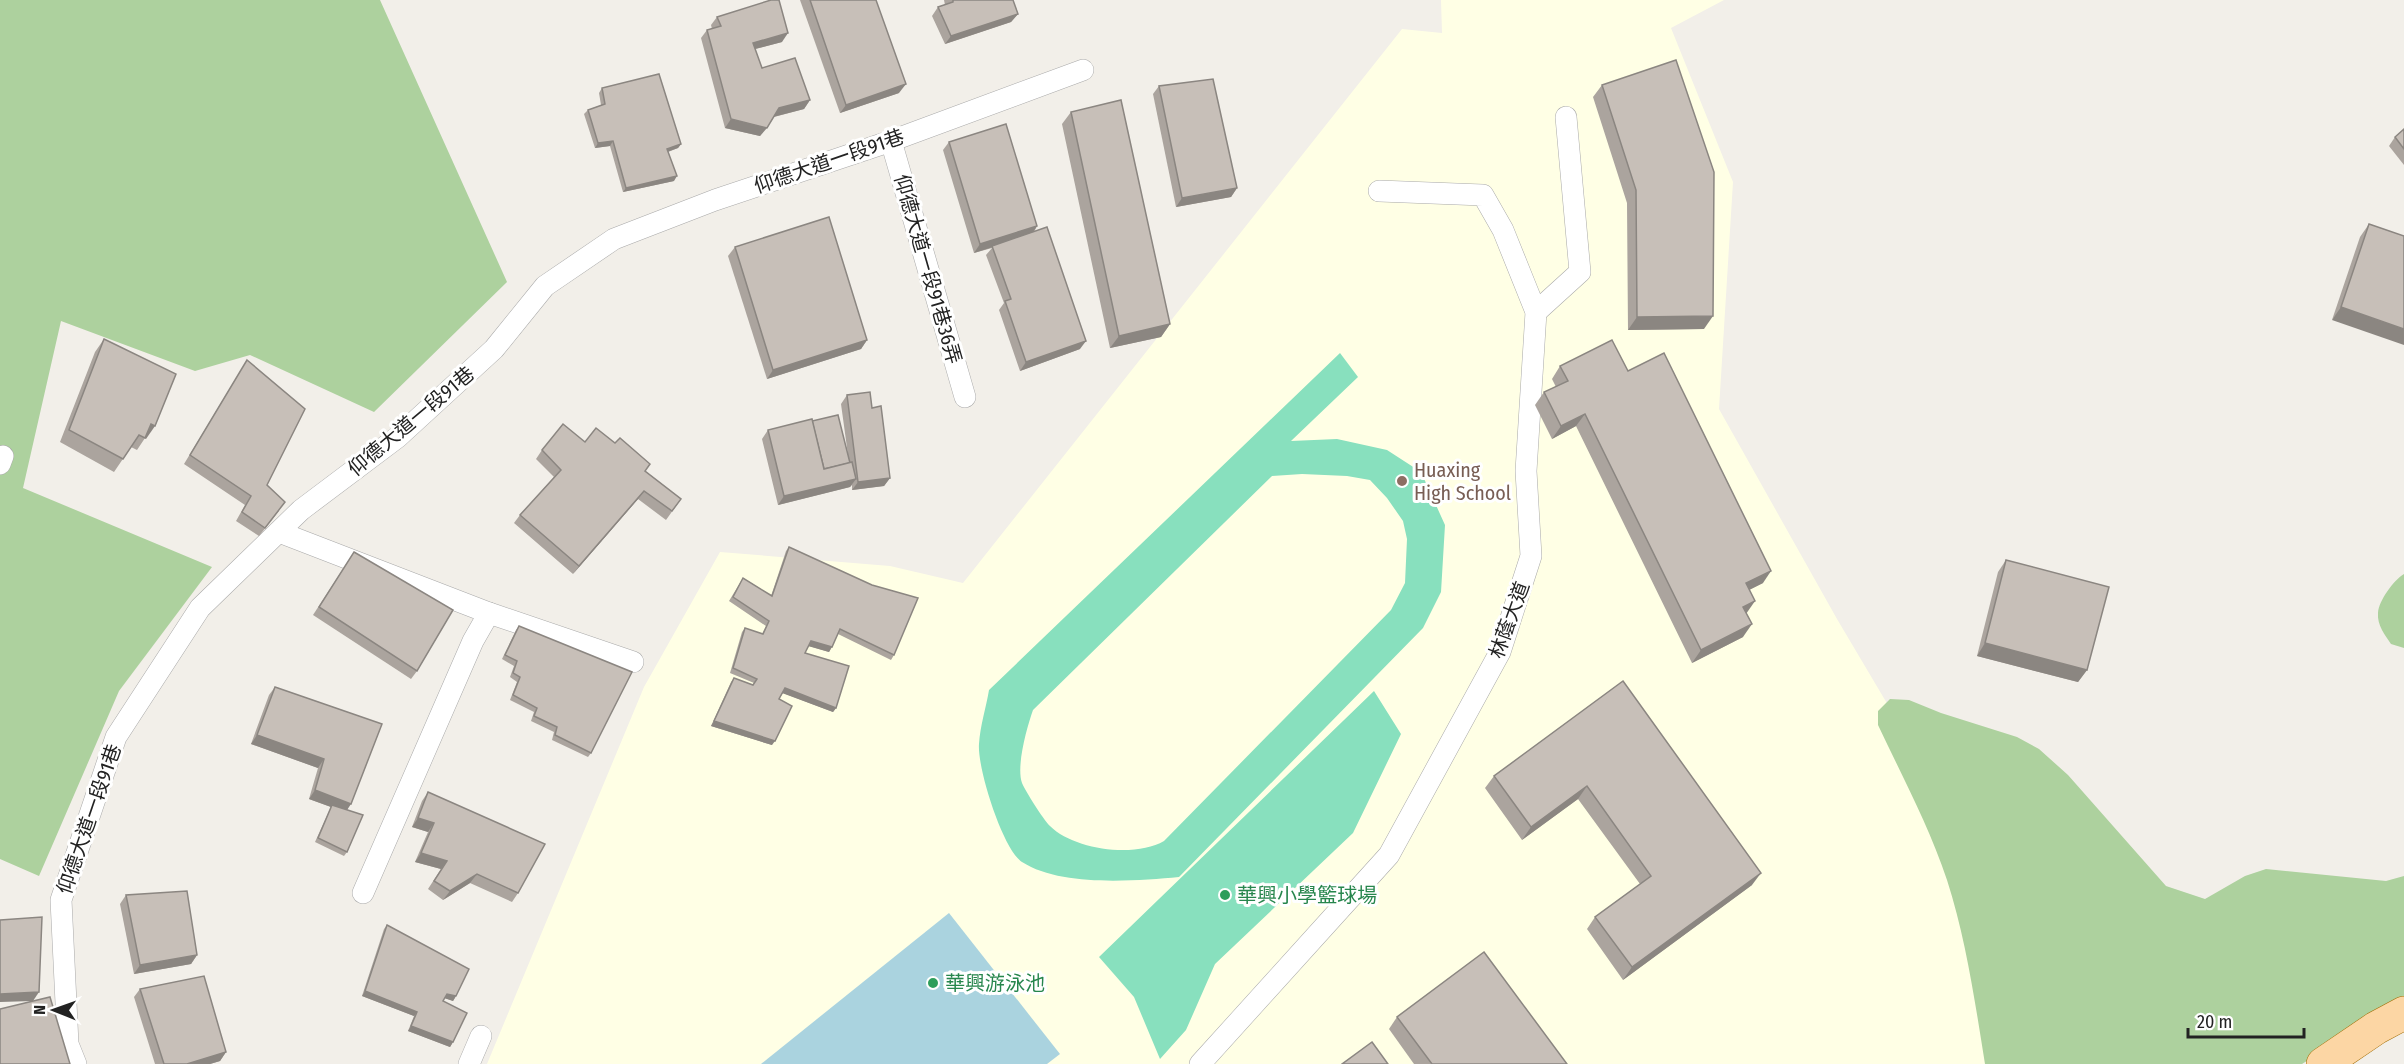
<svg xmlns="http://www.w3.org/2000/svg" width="2404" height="1064" font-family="'Fira Sans Condensed','Noto Sans TC',sans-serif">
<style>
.education{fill:#ffffe5}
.forest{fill:#add19e}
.pitch{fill:#88e0be;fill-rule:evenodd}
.water{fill:#aad3df}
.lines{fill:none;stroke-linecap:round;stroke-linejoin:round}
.lane-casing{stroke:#a9a9a9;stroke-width:22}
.primary-casing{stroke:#a06b00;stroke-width:34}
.lane{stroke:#fff;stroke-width:21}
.primary{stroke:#fcd6a4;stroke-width:33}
.wall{fill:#aba49e}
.shaded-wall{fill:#8b8681}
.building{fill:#c7bfb8;stroke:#8b8681;stroke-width:1.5}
.education-dot{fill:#8d6e63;stroke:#fff;stroke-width:2}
.leisure-dot{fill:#2e9e5b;stroke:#fff;stroke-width:2}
.labels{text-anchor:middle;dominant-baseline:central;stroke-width:6;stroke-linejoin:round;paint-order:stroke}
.street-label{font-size:20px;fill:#222;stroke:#fff}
.education-label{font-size:20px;fill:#785e54;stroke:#fff;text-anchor:start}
.leisure-label{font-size:20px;fill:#27864d;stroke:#fff;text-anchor:start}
</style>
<rect width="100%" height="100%" fill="#f2efe9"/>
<!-- education -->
<polygon class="education" points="1441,0 1724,0 1671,28 1733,182 1719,409 1837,619 1968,840 2014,1064 487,1064 644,687 720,552 890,566 963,583 1402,29 1442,33"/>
<!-- forest -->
<g class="forest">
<polygon points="0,0 380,0 507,282 374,412 250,355 195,371 61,321 23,488 212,567 119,691 39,876 0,859"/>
<path d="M2404,574V648L2391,644C2385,635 2377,625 2378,613C2379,600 2394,580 2404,574Z"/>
<path d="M1890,699L1909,700L1941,713L2017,737L2039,749L2068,775L2166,886L2205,899L2245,876L2266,869L2386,881L2404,876V1005L2359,1028L2302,1064H1985C1975,1002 1966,939 1947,880C1929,826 1902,776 1878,725V711Z"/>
</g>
<!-- pitch -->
<g class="pitch">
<path d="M1340,353L1358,377L1291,441L1337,439L1387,450L1421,472L1445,525L1441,592L1423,628L1179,877C1134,881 1061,887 1022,862C1003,850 977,768 979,744C980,726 986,708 989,690ZM1302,474L1347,476L1370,480L1387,498L1403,521L1407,539L1405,583L1391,610L1164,841C1135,858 1074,850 1050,826C1043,819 1026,792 1022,783C1016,766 1027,727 1033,710L1272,476Z"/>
<polygon points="1374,691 1401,734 1353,833 1215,964 1186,1030 1160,1059 1134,997 1099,957"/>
</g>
<!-- water -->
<polygon class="water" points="949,913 1060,1054 1047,1064 761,1064"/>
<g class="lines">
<!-- lane casing -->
<g class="lane-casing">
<g id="lane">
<polyline points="891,141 965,397"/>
<polyline points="1536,312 1580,272 1566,117"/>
<polyline points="0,464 3,456"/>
<polyline points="279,532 489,613 473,641 363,893"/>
<polyline points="489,613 633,662"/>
<polyline points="76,1064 68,1044 61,900 116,737 200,608 301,510 398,437 494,349 545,286 614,239 715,200 891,141 1083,70"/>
<polyline points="469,1064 481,1036"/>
<polyline points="1200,1064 1389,855 1500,652 1531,556 1526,471 1536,312 1503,230 1483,195 1379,191"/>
</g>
</g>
<!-- primary casing -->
<g class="primary-casing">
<polyline id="primary" points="2323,1064 2376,1028 2404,1013"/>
</g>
<!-- lane -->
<use href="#lane" class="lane"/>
<!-- primary -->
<use href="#primary" class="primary"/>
</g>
<!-- wall -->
<g class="wall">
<polygon points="800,0 876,0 899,93 840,113"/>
<polygon points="944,0 1013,0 1018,14 1011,22 945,44 932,16 938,7 945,5"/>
<polygon points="717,17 782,42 755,49 762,68 810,100 804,109 774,117 760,136 725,128 701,38 707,30 712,29 711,25"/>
<polygon points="1602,85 1704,329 1628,330 1627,203 1593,97"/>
<polygon points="1159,86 1237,188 1231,197 1176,207 1153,94"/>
<polygon points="602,88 681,144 678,148 668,152 674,181 623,192 610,146 595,148 584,114 588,110 601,105 599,93"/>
<polygon points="1071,112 1170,324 1161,337 1110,348 1062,124"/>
<polygon points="2404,129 2404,165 2389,146 2395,137"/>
<polygon points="949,142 1037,226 1034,232 1080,349 1020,371 999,310 1004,303 986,255 992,248 974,253 943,150"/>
<polygon points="2369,224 2404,236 2332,320 2360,237"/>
<polygon points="735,247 867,340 861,349 767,379 728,256"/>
<polygon points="104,339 146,439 145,438 137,450 131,447 114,472 60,442 95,352"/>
<polygon points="247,360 267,485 279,511 259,536 236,521 245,505 184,464"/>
<polygon points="1560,366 1628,371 1763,583 1749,590 1743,637 1692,663 1576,426 1552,439 1535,405 1544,392 1556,387 1552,379"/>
<polygon points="847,395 872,408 890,478 884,486 852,490 852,485 850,487 778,505 762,439 768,430 812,421 848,455 841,404"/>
<polygon points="585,442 645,471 681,499 666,520 638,499 573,574 514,523 520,515 554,477 536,459 542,450"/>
<polygon points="789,547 894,655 891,660 838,634 829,652 809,646 805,653 836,708 833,712 783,693 779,699 772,745 711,726 731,682 734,678 753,685 754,683 730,673 742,632 745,628 762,634 766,626 729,601 743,578 771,596 786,551"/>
<polygon points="354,552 417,671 411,679 313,615"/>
<polygon points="2006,560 2087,670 2078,682 1977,656 1998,572"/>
<polygon points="519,626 591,753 588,757 552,740 554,732 531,721 534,712 510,700 517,682 510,677 514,666 502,659 516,630"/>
<polygon points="1623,681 1752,885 1623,980 1587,929 1595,917 1640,884 1578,799 1522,840 1485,788 1494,776"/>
<polygon points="275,687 382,724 347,810 347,852 344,856 315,842 331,807 309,799 318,768 251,744 269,695"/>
<polygon points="428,792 518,893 512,902 470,883 443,900 428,889 441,869 415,862 428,832 412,827 422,801"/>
<polygon points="126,895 197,955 191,964 134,974 120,904"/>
<polygon points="387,925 456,996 453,1001 445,998 443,1001 453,1042 450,1047 408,1031 414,1016 362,996 384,929"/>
<polygon points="140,989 226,1052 220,1061 210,1064 155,1064 134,997"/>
<polygon points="1397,1017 1567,1064 1414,1064 1389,1029"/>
</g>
<!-- shaded-wall -->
<g class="shaded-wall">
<polygon points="1018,14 1011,22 945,44 951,36"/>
<polygon points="788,33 782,42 747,51 753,43"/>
<polygon points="906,84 899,93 840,113 846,105"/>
<polygon points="810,100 804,109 773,117 779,108"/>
<polygon points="731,119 767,128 760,136 725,128"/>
<polygon points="613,141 610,146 595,148 598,143"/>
<polygon points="681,144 678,148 664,153 667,149"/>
<polygon points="677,176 674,181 623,192 626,188"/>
<polygon points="1237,188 1231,197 1176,207 1182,198"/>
<polygon points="1037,226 1031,235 974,253 980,244"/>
<polygon points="2341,307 2404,329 2404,345 2332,320"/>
<polygon points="1713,316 1704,329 1628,330 1637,317"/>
<polygon points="1170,324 1161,337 1110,348 1119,336"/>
<polygon points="867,340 861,349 767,379 773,370"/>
<polygon points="1086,341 1080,349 1020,371 1026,362"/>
<polygon points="1585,414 1576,426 1552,439 1561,426"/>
<polygon points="151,424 155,426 146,439 145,438"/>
<polygon points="890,478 884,486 852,490 858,482"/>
<polygon points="856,479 850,487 778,505 784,496"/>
<polygon points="644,491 638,499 573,574 579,566"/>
<polygon points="1771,571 1763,583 1737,596 1746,583"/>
<polygon points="1755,601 1746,614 1743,607"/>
<polygon points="1752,624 1743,637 1692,663 1701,650"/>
<polygon points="811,641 832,647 829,652 808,646"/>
<polygon points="1985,643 2087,670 2078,682 1977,656"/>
<polygon points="785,688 836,708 833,712 782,693"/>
<polygon points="714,721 775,741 772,745 711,726"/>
<polygon points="257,735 324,759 318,768 251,744"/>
<polygon points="1587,786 1578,799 1522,840 1531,827"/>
<polygon points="315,790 351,804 345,813 332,805 331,807 309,799"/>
<polygon points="418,818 434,823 428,832 412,827"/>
<polygon points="421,853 447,861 441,869 415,862"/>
<polygon points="1761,873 1752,885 1623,980 1632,967"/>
<polygon points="477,874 470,883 443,900 450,891"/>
<polygon points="197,955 191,964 134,974 140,965"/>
<polygon points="365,991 417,1012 414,1016 362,996"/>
<polygon points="39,992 33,1001 0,1002 0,994"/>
<polygon points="447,994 456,996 453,1001 444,998"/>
<polygon points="411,1026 453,1042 450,1047 408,1031"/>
<polygon points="226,1052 220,1061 210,1064 187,1064"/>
</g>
<!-- building -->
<g class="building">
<polygon points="771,0 779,0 788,33 753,43 762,68 795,58 810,100 779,108 767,128 731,119 707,30 721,26 717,17"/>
<polygon points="810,0 876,0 906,84 846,105"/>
<polygon points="953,0 1013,0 1018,14 951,36 938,7 953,2"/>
<polygon points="1676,60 1714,172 1713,316 1637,317 1636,190 1602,85"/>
<polygon points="659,74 681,144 667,149 677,176 626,188 613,141 598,143 588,110 605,104 602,88"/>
<polygon points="1213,79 1237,188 1182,198 1159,86"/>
<polygon points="1121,100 1170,324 1119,336 1071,112"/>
<polygon points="1006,124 1037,226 980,244 949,142"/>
<polygon points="2404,129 2404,149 2395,137"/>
<polygon points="829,217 867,340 773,370 735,247"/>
<polygon points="2369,224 2404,236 2404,329 2341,307"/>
<polygon points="1047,227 1086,341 1026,362 1005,301 1011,299 992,246"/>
<polygon points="104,339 176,374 155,426 151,424 145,438 139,435 123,459 69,430"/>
<polygon points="1612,340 1628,371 1664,353 1771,571 1746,583 1755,601 1743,607 1752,624 1701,650 1585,414 1561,426 1544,392 1568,381 1560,366"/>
<polygon points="247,360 305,409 267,485 285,502 265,528 242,512 251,496 190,455"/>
<polygon points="870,392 872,408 881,406 890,478 858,482 847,395"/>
<polygon points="838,415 850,463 824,469 812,421"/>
<polygon points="812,419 824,469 852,462 856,479 784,496 768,430"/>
<polygon points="563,424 585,442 596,428 615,443 620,438 650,464 645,471 681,499 672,511 644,491 579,566 520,515 561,470 542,450"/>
<polygon points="789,547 872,585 918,598 894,655 840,629 832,647 811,641 805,653 849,666 836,708 785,688 779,699 792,706 775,741 714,721 734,678 753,685 757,679 733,668 745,628 763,634 769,621 733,597 743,578 772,596"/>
<polygon points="354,552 453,610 417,671 319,607"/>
<polygon points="2006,560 2109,587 2087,670 1985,643"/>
<polygon points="519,626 632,672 591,753 555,735 557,727 534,716 537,708 513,695 520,677 513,673 517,661 505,655"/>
<polygon points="1623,681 1761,873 1632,967 1595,917 1651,876 1587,786 1531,827 1494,776"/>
<polygon points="275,687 382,724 351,804 315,790 324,759 257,735"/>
<polygon points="428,792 545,844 518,893 477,874 450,891 434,881 447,861 421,853 434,823 418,818"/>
<polygon points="332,805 363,815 347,852 318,838"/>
<polygon points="187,891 197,955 140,965 126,895"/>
<polygon points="42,917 39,992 0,994 0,920"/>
<polygon points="387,925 469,969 456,996 447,994 443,1001 467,1013 453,1042 411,1026 417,1012 365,991"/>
<polygon points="1484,952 1567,1064 1432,1064 1397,1017"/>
<polygon points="204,976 226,1052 187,1064 164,1064 140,989"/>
<polygon points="50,997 70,1064 0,1064 0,1009"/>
<polygon points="1372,1042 1388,1064 1342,1064"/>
</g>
<!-- markers -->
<circle class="education-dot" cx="1402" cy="481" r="6"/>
<g class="leisure-dot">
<circle cx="1225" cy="895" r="6"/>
<circle cx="933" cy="983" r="6"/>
</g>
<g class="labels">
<!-- street labels -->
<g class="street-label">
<text transform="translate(829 161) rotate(-19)">仰德大道一段91巷</text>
<text transform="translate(928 269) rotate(74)">仰德大道一段91巷36弄</text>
<text transform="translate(411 421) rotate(-40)">仰德大道一段91巷</text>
<text transform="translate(1509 620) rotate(-70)">林蔭大道</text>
<text transform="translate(89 819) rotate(-71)">仰德大道一段91巷</text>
</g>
<!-- education labels -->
<g class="education-label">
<text x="1414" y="470">Huaxing<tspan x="1414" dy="23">High School</tspan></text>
</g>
<!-- leisure labels -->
<g class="leisure-label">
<text x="1237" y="895">華興小學籃球場</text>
<text x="945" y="983">華興游泳池</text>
</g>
</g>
<!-- north arrow -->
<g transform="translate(54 1010) rotate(271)" stroke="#ffffff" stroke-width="4.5" paint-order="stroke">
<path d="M0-4.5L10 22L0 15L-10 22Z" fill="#222222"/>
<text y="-9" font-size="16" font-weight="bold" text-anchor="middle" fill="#222222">N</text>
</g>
<!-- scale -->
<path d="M2188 1028v9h116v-9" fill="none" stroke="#222222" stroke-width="3"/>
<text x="2197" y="1028" font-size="18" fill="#222222" stroke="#ffffff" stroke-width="4.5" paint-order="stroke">20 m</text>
</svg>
